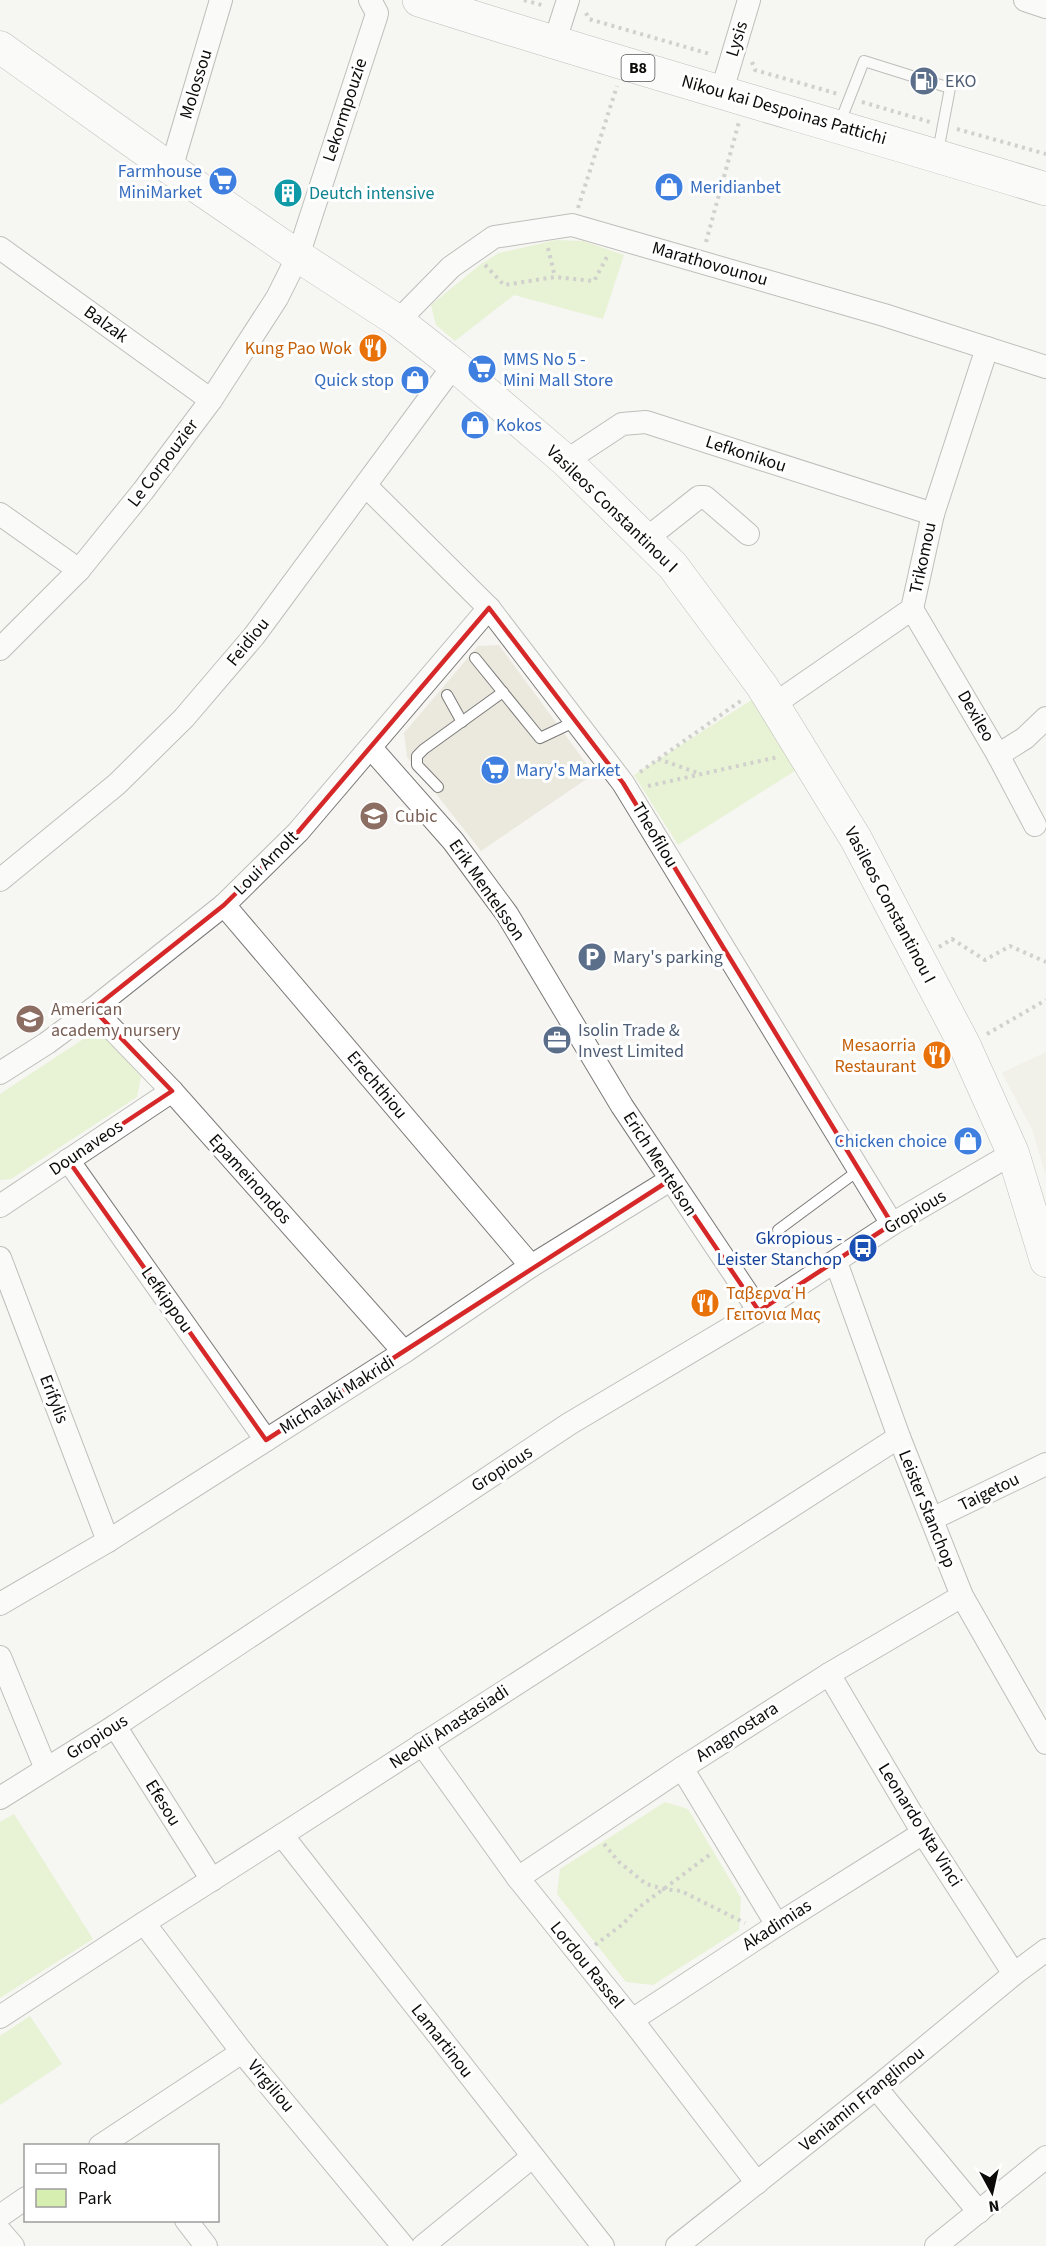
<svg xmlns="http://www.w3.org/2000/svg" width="1046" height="2246" font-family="'Source Sans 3',sans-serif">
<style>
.built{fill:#ebe8de}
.green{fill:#d7eeb1}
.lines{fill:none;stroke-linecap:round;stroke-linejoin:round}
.service-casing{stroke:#7b7a78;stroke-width:12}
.minor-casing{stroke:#7b7a78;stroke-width:24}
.secondary-casing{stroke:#7b7a78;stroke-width:33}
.primary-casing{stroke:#7b7a78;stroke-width:34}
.path{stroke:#a3a2a0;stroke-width:4;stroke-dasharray:3 4.5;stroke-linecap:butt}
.service{stroke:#fff;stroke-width:10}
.minor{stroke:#fff;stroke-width:22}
.secondary{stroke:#fff;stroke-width:32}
.primary{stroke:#fff;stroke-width:33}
.marked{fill:none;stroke:#d62828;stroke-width:4.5;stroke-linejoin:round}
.labels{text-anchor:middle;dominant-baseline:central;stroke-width:6;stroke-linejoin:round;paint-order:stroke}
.shield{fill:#fff;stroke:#555454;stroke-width:1.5}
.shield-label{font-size:16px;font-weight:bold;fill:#0c0b0a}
.street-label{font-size:18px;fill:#0c0b0a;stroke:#fff}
.service-label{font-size:18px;fill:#4e5e75;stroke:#fff;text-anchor:start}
.shop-label{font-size:18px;fill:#366cbe;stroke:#fff;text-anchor:start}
.culture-label{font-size:18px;fill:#0d838f;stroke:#fff;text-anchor:start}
.food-label{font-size:18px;fill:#c56008;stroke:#fff;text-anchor:end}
.education-label{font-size:18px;fill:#785e54;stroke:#fff;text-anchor:start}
.transit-label{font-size:18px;fill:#164399;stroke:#fff;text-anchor:end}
</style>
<rect width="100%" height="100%" fill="#f6f5f2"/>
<!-- built -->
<g class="built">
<polygon points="499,645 594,774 481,851 407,757 404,733 478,646"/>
<polygon points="1046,1052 1046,1176 1032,1129 1002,1073"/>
</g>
<!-- green -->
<g class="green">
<polygon points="556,240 583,241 624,255 603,319 514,295 455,341 436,325 431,305 481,264 499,253"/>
<polygon points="753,699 798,769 678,845 634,775"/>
<polygon points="88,1036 109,1039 141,1077 137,1097 11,1179 0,1180 0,1094"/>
<polygon points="665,1802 688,1809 741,1898 739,1930 653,1985 626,1982 557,1894 560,1869"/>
<polygon points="14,1814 93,1939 0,1998 0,1822"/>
<polygon points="30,2016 62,2064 0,2105 0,2036"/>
</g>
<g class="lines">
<!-- service casing -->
<g class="service-casing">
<g id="service">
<polyline points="844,112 864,61 950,88 940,141"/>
<polyline points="475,658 540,738 576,721"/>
<polyline points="447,695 462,722"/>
<polyline points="438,787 417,765 417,756 424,749 503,692"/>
<polyline points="778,1230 859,1170"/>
</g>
</g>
<!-- minor casing -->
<g class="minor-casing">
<g id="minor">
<polyline points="1025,0 1046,7"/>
<polyline points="559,28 568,0"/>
<polyline points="726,77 749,0"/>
<polyline points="171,169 221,0"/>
<polyline points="0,248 211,400"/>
<polyline points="398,321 451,267 494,237 572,225 884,315 1046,367"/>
<polyline points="566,461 622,424 646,422 933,514"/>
<polyline points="366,486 489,608 623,783 892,1224"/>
<polyline points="0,514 79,570"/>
<polyline points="646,539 699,497 705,497 748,534"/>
<polyline points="912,609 998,755 1035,825"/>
<polyline points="0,649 79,570 143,491 211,400 277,298 298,256 376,17 377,13 370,0"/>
<polyline points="773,705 912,609 933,514 987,348"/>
<polyline points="371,748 453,841 507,914 622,1106 759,1311"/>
<polyline points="998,755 1025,738 1046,718"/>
<polyline points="0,880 117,784 184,718 254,636 454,365"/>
<polyline points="224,905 531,1266"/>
<polyline points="93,1009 172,1091 404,1352"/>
<polyline points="0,1073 47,1043 93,1009 224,905 298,832 489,608"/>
<polyline points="68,1160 266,1440"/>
<polyline points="0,1206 172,1091"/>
<polyline points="0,1258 108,1541"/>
<polyline points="836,1262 899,1437 962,1596 1046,1743"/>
<polyline points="932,1519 1046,1464"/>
<polyline points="0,1604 108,1541 404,1352 531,1266 670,1180"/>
<polyline points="0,1657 46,1769"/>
<polyline points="829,1674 923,1833 1014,1974"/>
<polyline points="115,1726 212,1880"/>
<polyline points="422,1744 518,1878 632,2020 757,2183"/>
<polyline points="682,1768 777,1925"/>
<polyline points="0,1798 115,1726 569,1424 759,1311 892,1224 1013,1153"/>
<polyline points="282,1835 603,2246"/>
<polyline points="518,1878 682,1768 829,1674 962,1596"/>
<polyline points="144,1923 242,2052 403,2246"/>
<polyline points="0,2017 144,1923 282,1835 899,1437"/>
<polyline points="632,2020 777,1925 923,1833"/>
<polyline points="876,2088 979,2212"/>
<polyline points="100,2146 242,2052"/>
<polyline points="0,2216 26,2198"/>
<polyline points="186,2220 206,2246"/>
<polyline points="0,2231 13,2246"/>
<polyline points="423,2246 532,2157"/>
<polyline points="677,2246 876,2088 1014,1974 1046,1950"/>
<polyline points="936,2246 1046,2157"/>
</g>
</g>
<!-- secondary casing -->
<g class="secondary-casing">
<polyline id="secondary" points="0,47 171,169 298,256 398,321 454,365 566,461 673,566 762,686 856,839 965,1046 1013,1153 1046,1261"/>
</g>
<!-- primary casing -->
<g class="primary-casing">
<path id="primary" d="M419,0C627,67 837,125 1046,189"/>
</g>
<!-- path -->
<g class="path">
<polyline points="524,0 545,6"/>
<polyline points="586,13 589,19 710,54"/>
<polyline points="752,62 755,70 838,94"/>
<polyline points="862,102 930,122"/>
<polyline points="957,129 1046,154"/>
<polyline points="578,208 617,86"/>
<polyline points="706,242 739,122"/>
<polyline points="548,248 555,277"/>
<polyline points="485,265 504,285 555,277 594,281 608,255"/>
<polyline points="658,759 701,774"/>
<polyline points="640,772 742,700"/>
<polyline points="648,786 778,757"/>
<polyline points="939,947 952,939 985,960 1010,946 1046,962"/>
<polyline points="987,1034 1046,1000"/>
<polyline points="604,1844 619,1862 646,1884 664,1889 681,1891 745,1923"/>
<polyline points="595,1945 623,1924 638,1908 712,1853"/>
</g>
<!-- service -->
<use href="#service" class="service"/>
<!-- minor -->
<use href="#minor" class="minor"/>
<!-- secondary -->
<use href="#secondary" class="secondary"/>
<!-- primary -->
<use href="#primary" class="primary"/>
</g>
<!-- marked area -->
<path d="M0 0H1046V2246H0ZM489,608L623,783L892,1224L759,1311L670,1180L266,1440L68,1160L172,1091L93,1009L224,905L298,832Z" fill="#f6f5f2" fill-opacity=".55" fill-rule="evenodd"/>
<path class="marked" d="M489,608L623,783L892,1224L759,1311L670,1180L266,1440L68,1160L172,1091L93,1009L224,905L298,832Z"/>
<!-- icons -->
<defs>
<g id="fuel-disc" transform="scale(1.5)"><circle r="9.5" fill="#5c6f8a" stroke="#fff"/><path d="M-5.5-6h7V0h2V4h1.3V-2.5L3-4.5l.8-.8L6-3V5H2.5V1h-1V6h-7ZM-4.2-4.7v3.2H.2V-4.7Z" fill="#fff"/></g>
<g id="supermarket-disc" transform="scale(1.5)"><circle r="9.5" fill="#3f7fe0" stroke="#fff"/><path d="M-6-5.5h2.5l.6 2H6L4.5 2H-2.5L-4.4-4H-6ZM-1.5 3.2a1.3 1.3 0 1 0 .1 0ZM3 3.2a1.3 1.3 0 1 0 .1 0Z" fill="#fff"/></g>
<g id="shop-disc" transform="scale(1.5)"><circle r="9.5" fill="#3f7fe0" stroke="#fff"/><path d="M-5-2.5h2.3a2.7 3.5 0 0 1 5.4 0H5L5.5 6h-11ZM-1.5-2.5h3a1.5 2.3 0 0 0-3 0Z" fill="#fff"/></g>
<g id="building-disc" transform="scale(1.5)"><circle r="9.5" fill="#0f9aa8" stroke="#fff"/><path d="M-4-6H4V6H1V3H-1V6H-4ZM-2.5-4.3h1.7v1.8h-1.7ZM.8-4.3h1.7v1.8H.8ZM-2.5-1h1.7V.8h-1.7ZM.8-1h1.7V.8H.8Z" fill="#fff"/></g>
<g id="restaurant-disc" transform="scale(1.5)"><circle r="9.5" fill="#e8710a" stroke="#fff"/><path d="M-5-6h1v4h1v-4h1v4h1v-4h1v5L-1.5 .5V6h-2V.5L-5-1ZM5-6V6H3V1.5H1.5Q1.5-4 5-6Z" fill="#fff"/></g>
<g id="school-disc" transform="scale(1.5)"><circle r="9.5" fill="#8d6e63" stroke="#fff"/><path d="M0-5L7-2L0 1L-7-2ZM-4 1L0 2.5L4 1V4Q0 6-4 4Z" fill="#fff"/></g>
<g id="parking-disc" transform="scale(1.5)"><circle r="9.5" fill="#5c6f8a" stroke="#fff"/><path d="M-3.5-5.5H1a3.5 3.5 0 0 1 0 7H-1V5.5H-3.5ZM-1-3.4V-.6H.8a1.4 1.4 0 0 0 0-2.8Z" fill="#fff"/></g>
<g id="office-disc" transform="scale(1.5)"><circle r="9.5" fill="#5c6f8a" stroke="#fff"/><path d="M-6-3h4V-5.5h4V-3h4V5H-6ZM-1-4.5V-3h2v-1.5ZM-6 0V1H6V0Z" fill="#fff"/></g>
<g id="bus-disc" transform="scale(1.5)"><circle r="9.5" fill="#1a4fb4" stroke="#fff"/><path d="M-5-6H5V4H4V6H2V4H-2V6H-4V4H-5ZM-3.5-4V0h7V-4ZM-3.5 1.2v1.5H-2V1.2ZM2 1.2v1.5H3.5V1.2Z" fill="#fff"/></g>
</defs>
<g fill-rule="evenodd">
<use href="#fuel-disc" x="924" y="81"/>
<use href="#supermarket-disc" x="223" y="181"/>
<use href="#shop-disc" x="669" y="187"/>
<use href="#building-disc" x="288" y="193"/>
<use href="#restaurant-disc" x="373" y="348"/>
<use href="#supermarket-disc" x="482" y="369"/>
<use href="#shop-disc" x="415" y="380"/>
<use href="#shop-disc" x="475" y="425"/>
<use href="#supermarket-disc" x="495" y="770"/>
<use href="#school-disc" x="374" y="816"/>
<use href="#parking-disc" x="592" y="957"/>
<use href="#school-disc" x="30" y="1019"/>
<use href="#office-disc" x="557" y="1040"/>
<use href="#restaurant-disc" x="937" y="1055"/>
<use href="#shop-disc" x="968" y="1141"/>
<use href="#bus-disc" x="863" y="1248"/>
<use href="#restaurant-disc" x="705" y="1303"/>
</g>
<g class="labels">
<!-- shield labels -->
<rect class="shield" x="621.5" y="55" width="33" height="26" rx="4.5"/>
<g class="shield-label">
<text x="638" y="68">B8</text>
</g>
<!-- street labels -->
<g class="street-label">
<text transform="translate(737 39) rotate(-73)">Lysis</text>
<text transform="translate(196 84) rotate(-73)">Molossou</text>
<text transform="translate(345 110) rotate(-72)">Lekormpouzie</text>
<text transform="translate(784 110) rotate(16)">Nikou kai Despoinas Pattichi</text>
<text transform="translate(710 264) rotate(16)">Marathovounou</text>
<text transform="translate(106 324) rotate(36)">Balzak</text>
<text transform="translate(746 454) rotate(18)">Lefkonikou</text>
<text transform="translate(163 463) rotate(-53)">Le Corpouzier</text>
<text transform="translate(612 509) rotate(44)">Vasileos Constantinou I</text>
<text transform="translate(923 558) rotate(-78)">Trikomou</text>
<text transform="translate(248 642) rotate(-51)">Feidiou</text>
<text transform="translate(976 716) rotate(60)">Dexileo</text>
<text transform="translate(655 835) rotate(59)">Theofilou</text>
<text transform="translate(266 863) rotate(-45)">Loui Arnolt</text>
<text transform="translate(487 890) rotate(55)">Erik Mentelsson</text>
<text transform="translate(890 905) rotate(62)">Vasileos Constantinou I</text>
<text transform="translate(377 1085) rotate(50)">Erechthiou</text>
<text transform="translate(86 1148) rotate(-34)">Dounaveos</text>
<text transform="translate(660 1164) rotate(57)">Erich Mentelson</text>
<text transform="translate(250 1179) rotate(48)">Epameinondos</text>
<text transform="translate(915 1212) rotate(-31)">Gropious</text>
<text transform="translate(167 1300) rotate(55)">Lefkippou</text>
<text transform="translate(337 1395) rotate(-32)">Michalaki Makridi</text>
<text transform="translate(54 1399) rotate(69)">Erifylis</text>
<text transform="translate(502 1469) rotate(-33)">Gropious</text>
<text transform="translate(989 1492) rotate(-26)">Taigetou</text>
<text transform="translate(927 1509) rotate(68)">Leister Stanchop</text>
<text transform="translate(449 1727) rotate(-33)">Neokli Anastasiadi</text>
<text transform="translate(737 1732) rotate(-33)">Anagnostara</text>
<text transform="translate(97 1737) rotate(-32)">Gropious</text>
<text transform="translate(163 1803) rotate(58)">Efesou</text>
<text transform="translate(920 1825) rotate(58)">Leonardo Nta Vinci</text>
<text transform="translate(777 1925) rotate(-33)">Akadimias</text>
<text transform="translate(587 1965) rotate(51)">Lordou Rassel</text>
<text transform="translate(442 2041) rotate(52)">Lamartinou</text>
<text transform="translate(271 2086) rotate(50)">Virgiliou</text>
<text transform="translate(862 2099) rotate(-39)">Veniamin Franglinou</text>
</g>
<!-- service labels -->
<g class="service-label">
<text x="945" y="81">EKO</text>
<text x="613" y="957">Mary's parking</text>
<text x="578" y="1030">Isolin Trade &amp;<tspan x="578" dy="21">Invest Limited</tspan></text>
</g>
<!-- shop labels -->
<g class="shop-label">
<text x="202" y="171" text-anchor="end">Farmhouse<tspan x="202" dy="21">MiniMarket</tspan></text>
<text x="690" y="187">Meridianbet</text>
<text x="503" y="359">MMS No 5 -<tspan x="503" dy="21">Mini Mall Store</tspan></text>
<text x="394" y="380" text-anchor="end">Quick stop</text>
<text x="496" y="425">Kokos</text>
<text x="516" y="770">Mary's Market</text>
<text x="947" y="1141" text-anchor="end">Chicken choice</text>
</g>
<!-- culture labels -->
<g class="culture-label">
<text x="309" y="193">Deutch intensive</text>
</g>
<!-- food labels -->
<g class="food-label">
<text x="352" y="348">Kung Pao Wok</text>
<text x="916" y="1045">Mesaorria<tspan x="916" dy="21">Restaurant</tspan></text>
<text x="726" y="1293" text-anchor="start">Ταβερνα Η<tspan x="726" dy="21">Γειτονια Μας</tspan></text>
</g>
<!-- education labels -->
<g class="education-label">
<text x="395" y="816">Cubic</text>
<text x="51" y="1009">American<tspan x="51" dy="21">academy nursery</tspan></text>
</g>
<!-- transit labels -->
<g class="transit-label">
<text x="842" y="1238">Gkropious -<tspan x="842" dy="21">Leister Stanchop</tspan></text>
</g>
</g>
<!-- legend -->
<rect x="24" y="2144" width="195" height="78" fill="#ffffff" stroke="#9e9d9d" stroke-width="1.5"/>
<rect x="36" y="2164" width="30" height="9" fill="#ffffff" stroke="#9e9d9d" stroke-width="1.5"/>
<text x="78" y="2174" font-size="18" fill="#0c0b0a">Road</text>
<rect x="36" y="2189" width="30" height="18" fill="#d7eeb1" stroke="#9e9d9d" stroke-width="1.5"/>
<text x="78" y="2204" font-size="18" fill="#0c0b0a">Park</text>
<!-- north arrow -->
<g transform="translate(992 2192) rotate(172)" stroke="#ffffff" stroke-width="4.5" paint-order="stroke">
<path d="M0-4.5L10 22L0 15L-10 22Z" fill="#0c0b0a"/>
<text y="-9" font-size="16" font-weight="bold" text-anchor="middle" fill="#0c0b0a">N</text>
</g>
</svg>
